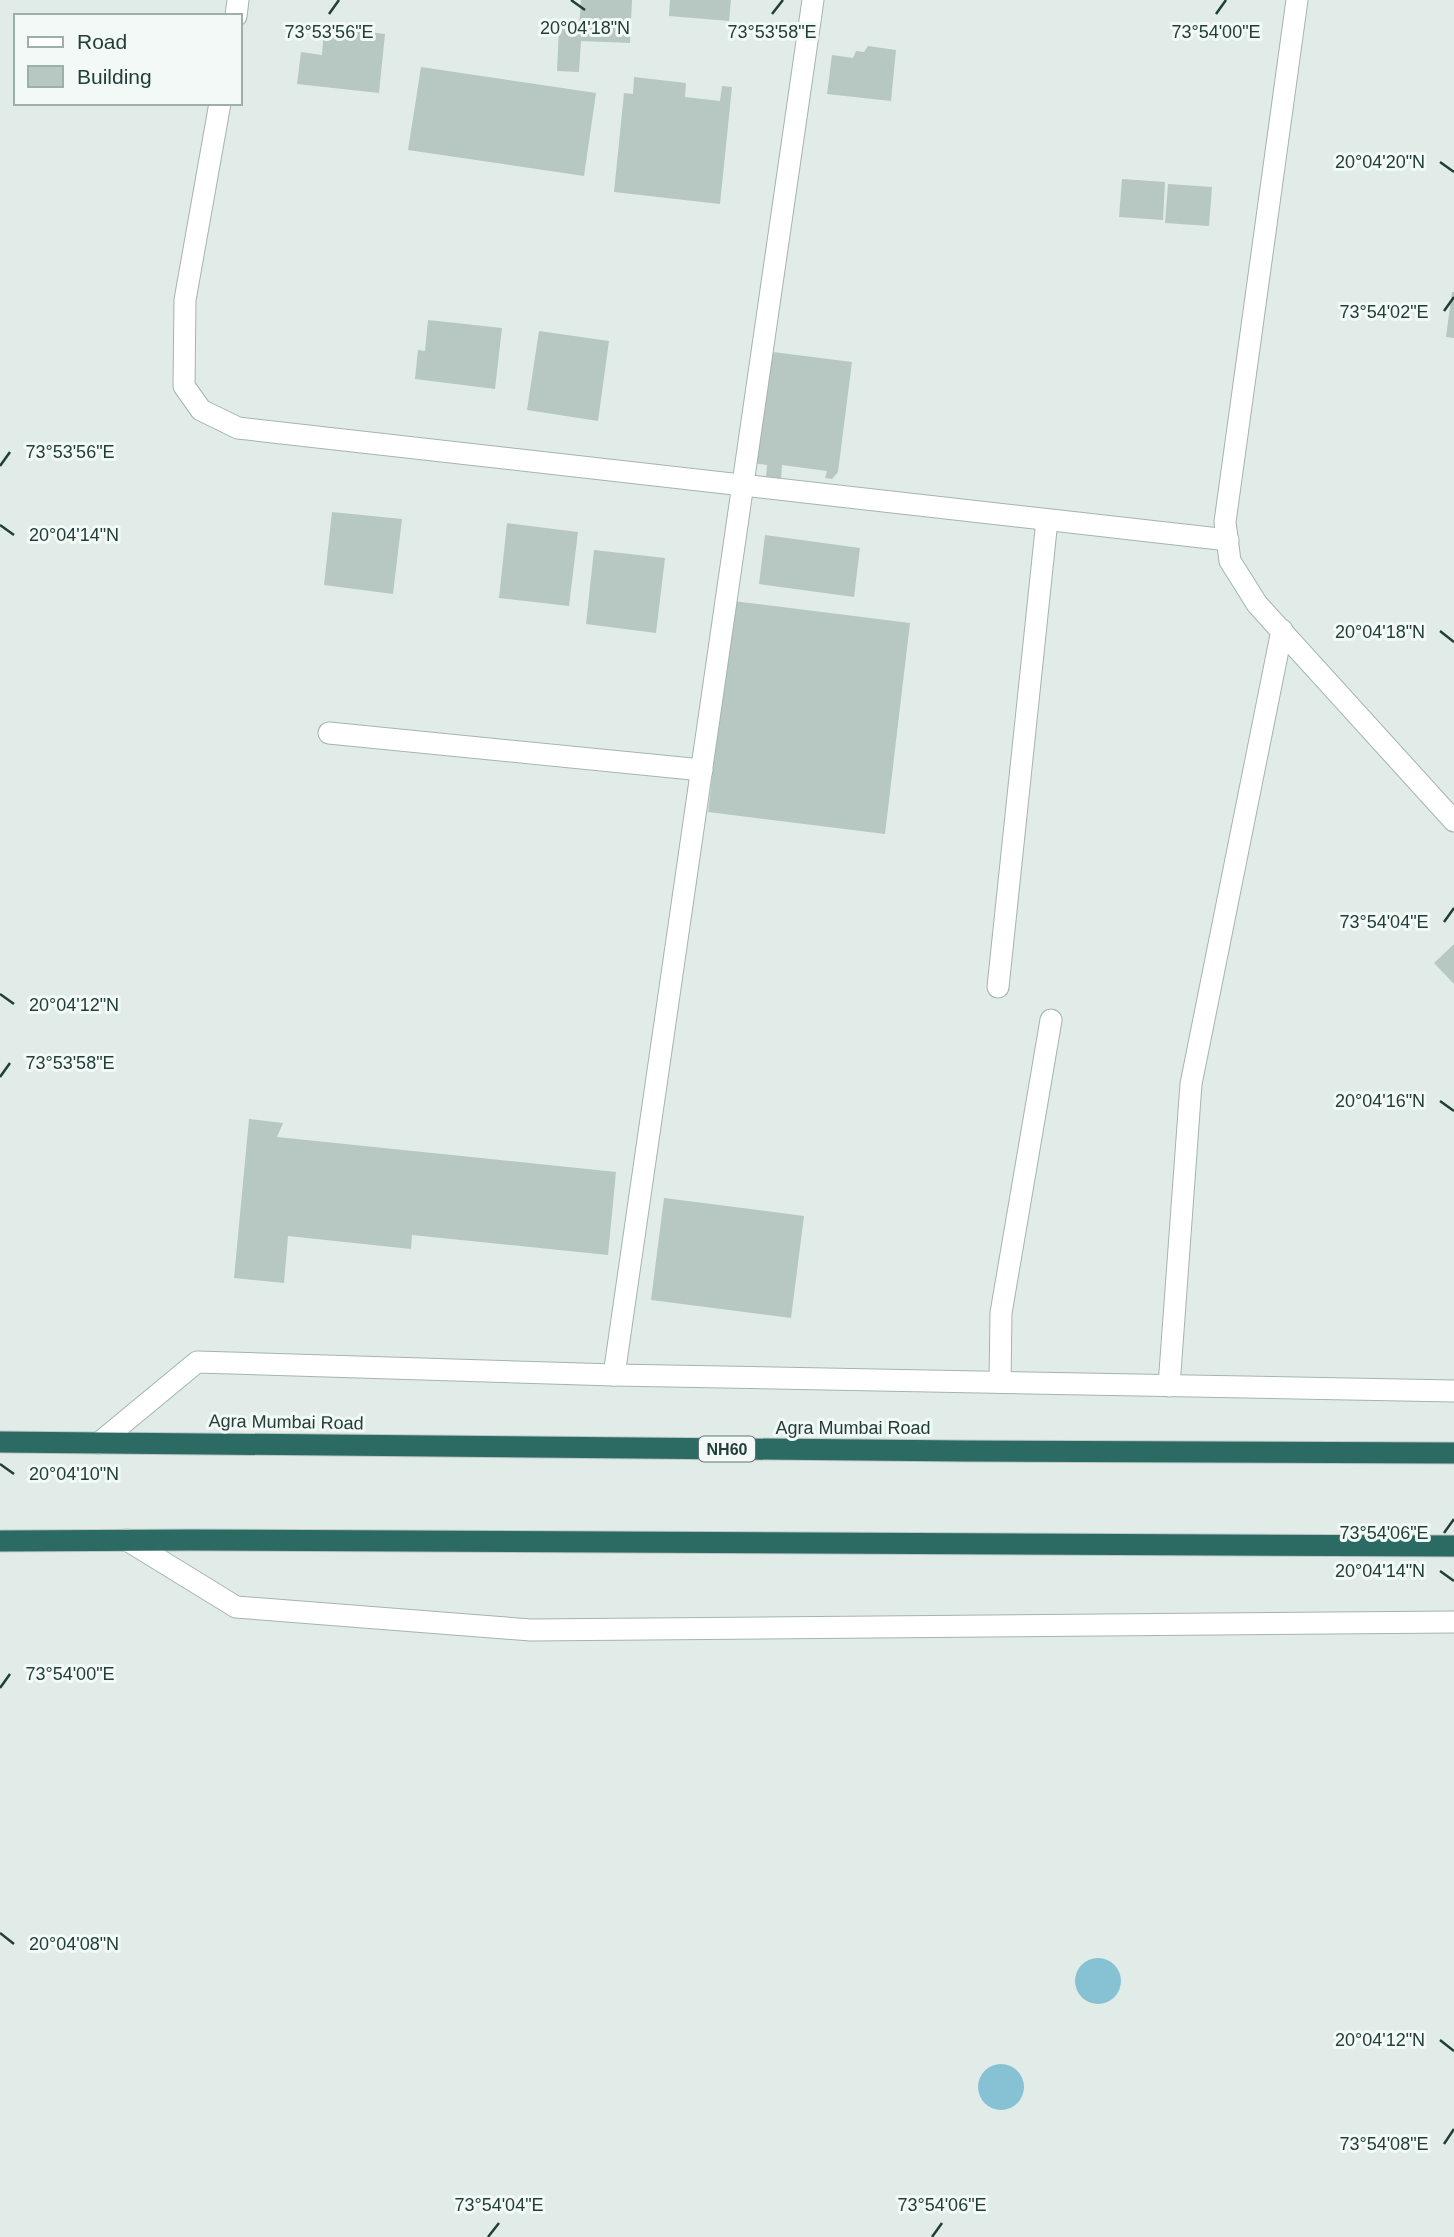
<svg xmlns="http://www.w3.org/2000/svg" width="1454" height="2237" font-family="Arial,sans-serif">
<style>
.water{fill:#87c2d4}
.building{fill:#b7c7c2}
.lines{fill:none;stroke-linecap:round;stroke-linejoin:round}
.minor-casing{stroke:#a4b4b0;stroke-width:23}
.highway-casing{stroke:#c1c9c7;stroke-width:23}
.minor{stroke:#fff;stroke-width:21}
.highway{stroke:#2c6b63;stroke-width:21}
.ticks{fill:none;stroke:#213e38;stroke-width:2.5}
.labels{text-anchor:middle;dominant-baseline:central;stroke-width:6;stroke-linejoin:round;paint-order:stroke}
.shield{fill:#f2f9f6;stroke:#607671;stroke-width:2}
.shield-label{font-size:16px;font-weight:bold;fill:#213e38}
.street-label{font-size:18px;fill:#213e38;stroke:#f2f9f6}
.ticks-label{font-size:18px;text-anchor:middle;fill:#213e38;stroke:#f2f9f6;stroke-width:6;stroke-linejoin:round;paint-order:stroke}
</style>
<rect width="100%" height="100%" fill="#e1ece8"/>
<!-- water -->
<g class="water">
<circle cx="1098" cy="1981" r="23"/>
<circle cx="1001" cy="2087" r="23"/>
</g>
<!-- building -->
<g class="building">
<polygon points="581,0 632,0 630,43 581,41 579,72 557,71 559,28 579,29"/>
<polygon points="670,0 731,0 729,21 669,16"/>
<polygon points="324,27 385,34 379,93 297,84 301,52 322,55"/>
<polygon points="868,46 896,50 891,101 827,94 832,55 853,58 856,51 864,52"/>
<polygon points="421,67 596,93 584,176 408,150"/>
<polygon points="634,77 686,83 685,97 720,101 722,86 732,87 720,204 614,192 624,93 633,94"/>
<polygon points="1122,179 1165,182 1163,220 1119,217"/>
<polygon points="1168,184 1212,187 1209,226 1165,223"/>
<polygon points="1452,292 1454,292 1454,338 1446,337"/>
<polygon points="428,320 502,328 495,389 415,379 418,350 425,351"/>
<polygon points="539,331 609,341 598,421 527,410"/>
<polygon points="765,351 852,362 838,472 832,479 825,478 827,471 782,465 781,479 766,477 767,465 752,463"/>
<polygon points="332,512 402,519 393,594 324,585"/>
<polygon points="507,523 578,532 569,606 499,598"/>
<polygon points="765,535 860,548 854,597 759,584"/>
<polygon points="594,550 665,558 656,633 586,624"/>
<polygon points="733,601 910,623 885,834 708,812"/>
<polygon points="1454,944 1454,984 1434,963"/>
<polygon points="249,1119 283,1123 277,1137 616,1172 608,1255 412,1235 411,1249 288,1236 284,1283 234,1278"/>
<polygon points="664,1198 804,1216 791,1318 651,1300"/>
</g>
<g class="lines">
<!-- minor casing -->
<g class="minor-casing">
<g id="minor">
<polyline points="1297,0 1225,522 1230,561 1257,604 1454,821"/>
<polyline points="236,16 238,0"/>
<polyline points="220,103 185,300 184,386 201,410 238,428 1228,540"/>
<polyline points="329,733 702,770"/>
<polyline points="998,987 1047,520"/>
<polyline points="614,1375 813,0"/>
<polyline points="1000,1382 1001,1313 1051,1020"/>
<polyline points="1169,1386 1191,1084 1282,630"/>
<polyline points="99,1443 197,1362 614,1375 1454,1391"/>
<polyline points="127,1540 236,1607 531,1630 1454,1622"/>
</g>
</g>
<!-- highway casing -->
<g class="highway-casing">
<g id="highway">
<polyline points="0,1442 964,1451 1454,1453"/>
<polyline points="0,1541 190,1540 1454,1546"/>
</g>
</g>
<!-- minor -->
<use href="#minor" class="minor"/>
<!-- highway -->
<use href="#highway" class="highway"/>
</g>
<!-- ticks -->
<path class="ticks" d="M571,0L585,10M329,14L339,0M772,14L783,0M1216,14L1226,0M1440,162L1454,172M1444,311L1454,297M0,466L10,452M0,525L14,535M1440,631L1454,642M1444,922L1454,908M0,994L14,1004M0,1077L10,1063M1440,1101L1454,1111M0,1464L14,1474M1444,1533L1454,1519M1440,1571L1454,1581M0,1688L10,1674M0,1933L14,1944M1440,2040L1454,2051M1444,2144L1454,2129M488,2237L499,2223M932,2237L942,2223"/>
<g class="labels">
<!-- shield labels -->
<rect class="shield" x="699" y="1436.5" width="56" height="25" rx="5"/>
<g class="shield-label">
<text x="727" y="1449">NH60</text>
</g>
<!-- street labels -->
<g class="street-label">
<text transform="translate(286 1422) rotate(1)">Agra Mumbai Road</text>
<text x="853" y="1428">Agra Mumbai Road</text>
</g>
</g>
<g class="ticks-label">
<text x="585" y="34">20°04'18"N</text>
<text x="329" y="38">73°53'56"E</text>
<text x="772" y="38">73°53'58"E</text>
<text x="1216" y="38">73°54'00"E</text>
<text x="1380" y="168">20°04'20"N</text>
<text x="1384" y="318">73°54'02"E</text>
<text x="70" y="458">73°53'56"E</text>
<text x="74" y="541">20°04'14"N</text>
<text x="1380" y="638">20°04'18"N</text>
<text x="1384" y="928">73°54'04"E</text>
<text x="74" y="1011">20°04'12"N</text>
<text x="70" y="1069">73°53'58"E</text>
<text x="1380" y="1107">20°04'16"N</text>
<text x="74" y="1480">20°04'10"N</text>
<text x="1384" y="1539">73°54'06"E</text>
<text x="1380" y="1577">20°04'14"N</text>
<text x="70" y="1680">73°54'00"E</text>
<text x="74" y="1950">20°04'08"N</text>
<text x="1380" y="2046">20°04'12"N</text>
<text x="1384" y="2150">73°54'08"E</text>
<text x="499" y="2211">73°54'04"E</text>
<text x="942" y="2211">73°54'06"E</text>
</g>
<!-- legend -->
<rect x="14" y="14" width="228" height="91" fill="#f2f9f6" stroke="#9eaeaa" stroke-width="2"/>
<rect x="28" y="37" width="35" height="10" fill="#ffffff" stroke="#9eaeaa" stroke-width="2"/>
<text x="77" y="49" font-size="21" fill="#213e38">Road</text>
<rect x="28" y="66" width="35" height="21" fill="#b7c7c2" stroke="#9eaeaa" stroke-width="2"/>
<text x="77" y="84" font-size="21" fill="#213e38">Building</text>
</svg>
